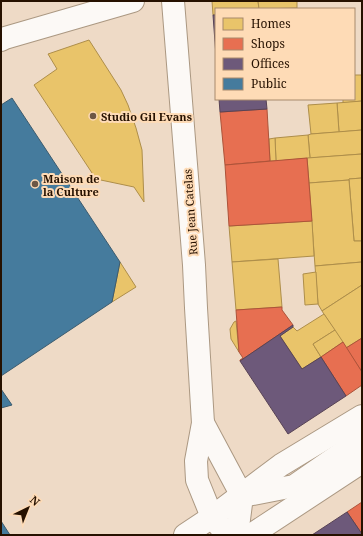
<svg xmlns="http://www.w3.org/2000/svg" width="363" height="536" font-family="'Noto Serif',serif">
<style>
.homes{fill:#e9c46a;stroke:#ae8e4a}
.shops{fill:#e76f51;stroke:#ad5339}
.offices{fill:#6d597a;stroke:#584355}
.public{fill:#457b9d;stroke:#3c5b6e}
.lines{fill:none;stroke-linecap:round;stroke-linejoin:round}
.minor-casing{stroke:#ab9882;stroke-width:24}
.major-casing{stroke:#ab9882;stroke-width:24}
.minor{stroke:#fcf9f6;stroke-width:22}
.major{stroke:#fcf9f6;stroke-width:22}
.poi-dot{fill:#6c5745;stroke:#fedbb6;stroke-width:1.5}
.labels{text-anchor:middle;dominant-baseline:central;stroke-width:4;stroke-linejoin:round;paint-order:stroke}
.poi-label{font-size:11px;font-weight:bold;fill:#261100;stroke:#fedbb6;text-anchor:start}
.street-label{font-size:11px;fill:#261100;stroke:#fedbb6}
</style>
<rect width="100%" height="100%" fill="#eedac6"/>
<!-- homes -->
<g class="homes">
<polygon points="212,1 258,1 259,9 216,9 216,15 213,15"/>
<polygon points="258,1 297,1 297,8 259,9"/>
<polygon points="89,40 121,90 128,105 136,128 142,150 144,202 134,187 96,179 34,85 57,69 48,54"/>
<polygon points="354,75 362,75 362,101 343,103 343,99 354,99"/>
<polygon points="362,101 362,130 339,132 337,103"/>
<polygon points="337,103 339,132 311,134 308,105"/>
<polygon points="362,130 362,154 310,158 308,135 311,134"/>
<polygon points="308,135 310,158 276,161 275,138"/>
<polygon points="275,138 276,161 270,161 269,139"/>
<polygon points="362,154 362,178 349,179 349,180 309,183 307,158"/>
<polygon points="362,178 362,241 354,241 349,179"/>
<polygon points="349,180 354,241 362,241 362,262 315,266 309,183"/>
<polygon points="312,221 314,256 232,262 229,226"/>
<polygon points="278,259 282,307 236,310 232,262"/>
<polygon points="120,262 136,287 112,302"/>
<polygon points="362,262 362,285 322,311 318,304 315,266"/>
<polygon points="316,272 318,304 305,305 303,274"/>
<polygon points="362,285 362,338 346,348 322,311"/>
<polygon points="324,314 335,330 313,344 321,357 302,369 280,336 293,327 297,331"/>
<polygon points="236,321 239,352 231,339 230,329 234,322"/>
<polygon points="335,330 343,342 321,357 313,344"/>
</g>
<!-- shops -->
<g class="shops">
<polygon points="267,109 270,161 225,165 220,112"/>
<polygon points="307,158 312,221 229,226 225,165"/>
<polygon points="282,307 282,310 293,325 240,361 240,360 243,358 239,352 236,310"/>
<polygon points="362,338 362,372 346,348"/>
<polygon points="343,342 362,372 362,385 346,396 321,357"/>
<polygon points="362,502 362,534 347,512"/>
</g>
<!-- offices -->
<g class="offices">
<polygon points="213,15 216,15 216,56"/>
<polygon points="219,99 266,99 267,109 220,112"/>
<polygon points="293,325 293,327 280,336 302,369 321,357 346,396 288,434 240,361"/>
<polygon points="347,512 362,534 362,535 312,535"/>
</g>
<!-- public -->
<g class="public">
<polygon points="12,98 120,262 112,302 1,376 1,105"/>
<polygon points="1,389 12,405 1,408"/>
<polygon points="1,521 10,535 1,535"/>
</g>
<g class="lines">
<!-- minor casing -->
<g class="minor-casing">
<g id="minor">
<polyline points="173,1 194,265 196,308 203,423 196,461 197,480 212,517 227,535"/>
<polyline points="1,40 5,38 133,1"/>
<polyline points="203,423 242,496"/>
<polyline points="242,496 294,486 362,439"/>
<polyline points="237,535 242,496"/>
</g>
</g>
<!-- major casing -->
<g class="major-casing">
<g id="major">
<polyline points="185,535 212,517 281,465 362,416"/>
<polyline points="251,535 362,462"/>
</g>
</g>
<!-- minor -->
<use href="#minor" class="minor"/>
<!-- major -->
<use href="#major" class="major"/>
</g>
<!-- markers -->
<g class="poi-dot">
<circle cx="93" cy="116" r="4"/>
<circle cx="35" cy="184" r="4"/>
</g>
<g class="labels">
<!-- poi labels -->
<g class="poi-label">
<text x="101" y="116">Studio Gil Evans</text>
<text x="43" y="178">Maison de<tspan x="43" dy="13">la Culture</tspan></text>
</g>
<!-- street labels -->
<g class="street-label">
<text transform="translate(190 212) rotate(-94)">Rue Jean Catelas</text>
</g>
</g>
<!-- border -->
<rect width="363" height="536" fill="none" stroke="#261100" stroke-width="4"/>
<!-- legend -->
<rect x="215" y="8" width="140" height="92" fill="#fedbb6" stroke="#a88a6d"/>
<rect x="223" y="18" width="20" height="12" fill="#e9c46a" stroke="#a88a6d"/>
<text x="251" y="28" font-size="12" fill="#261100">Homes</text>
<rect x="223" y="38" width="20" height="12" fill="#e76f51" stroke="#a88a6d"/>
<text x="251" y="48" font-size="12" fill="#261100">Shops</text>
<rect x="223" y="58" width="20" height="12" fill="#6d597a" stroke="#a88a6d"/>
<text x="251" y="68" font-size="12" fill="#261100">Offices</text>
<rect x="223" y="78" width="20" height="12" fill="#457b9d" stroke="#a88a6d"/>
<text x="251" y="88" font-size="12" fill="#261100">Public</text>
<!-- north arrow -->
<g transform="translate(28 508) rotate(43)" stroke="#fedbb6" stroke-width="3" paint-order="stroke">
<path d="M0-3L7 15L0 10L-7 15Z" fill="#261100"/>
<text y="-6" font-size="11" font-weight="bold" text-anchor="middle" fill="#261100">N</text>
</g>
</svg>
